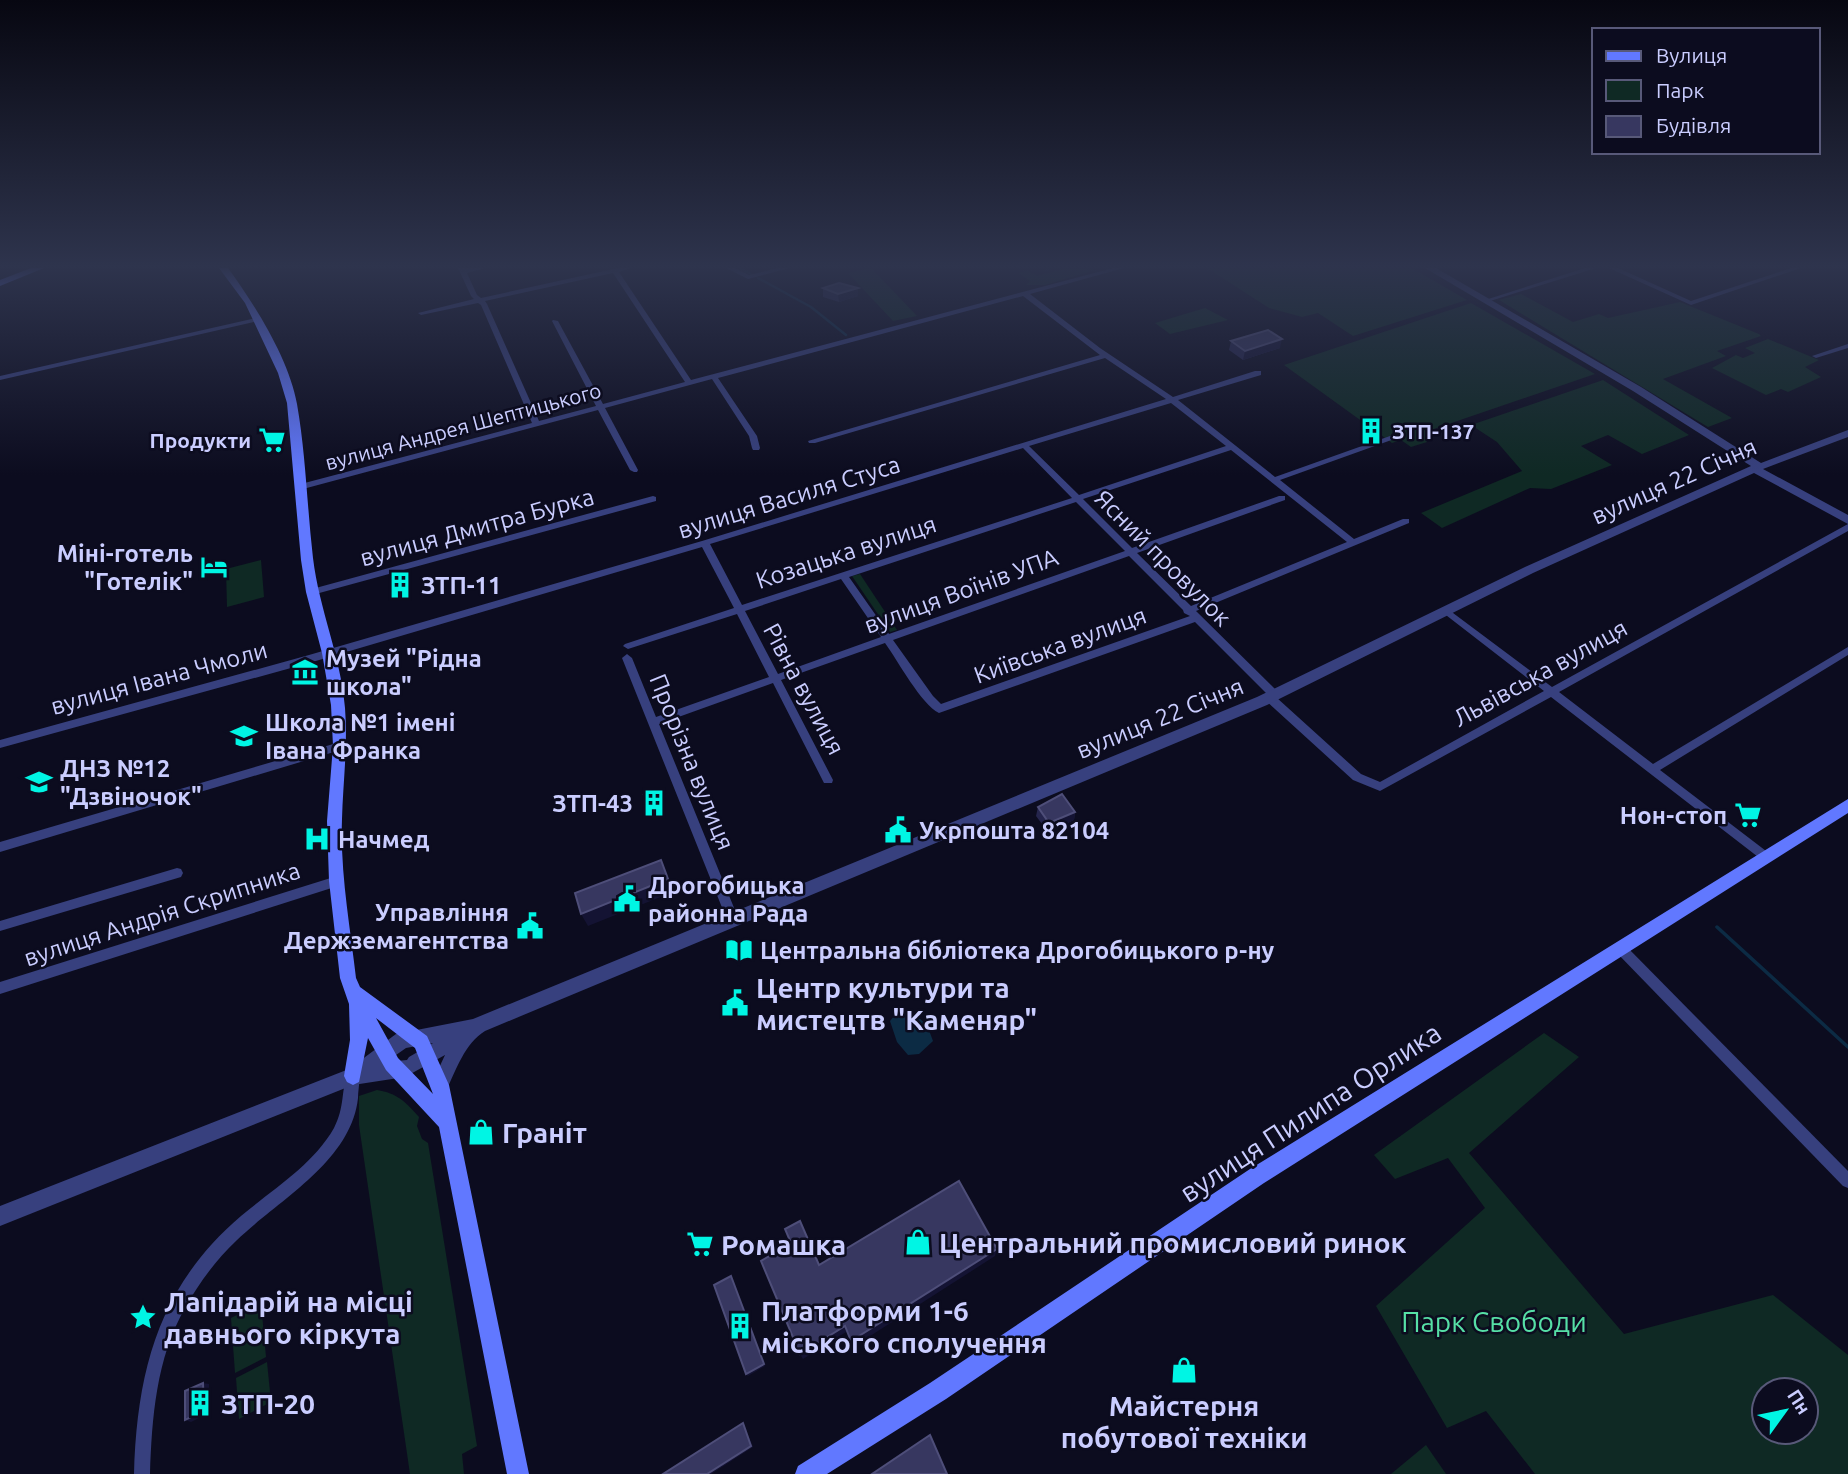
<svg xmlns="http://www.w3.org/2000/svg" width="1848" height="1474" font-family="Ubuntu,sans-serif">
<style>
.green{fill:#0f2924;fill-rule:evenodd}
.water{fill:#0c2b44}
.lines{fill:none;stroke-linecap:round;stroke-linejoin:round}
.stream-far1{stroke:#0c2b44;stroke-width:2.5}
.stream{stroke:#0c2b44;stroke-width:3.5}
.minor{fill:#37407e;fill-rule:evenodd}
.tertiary{fill:#37407e;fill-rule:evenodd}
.secondary{fill:#6178ff;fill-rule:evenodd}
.wall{fill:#25254d}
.shaded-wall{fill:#141333}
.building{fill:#373760;stroke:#4e4e79;stroke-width:2}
.labels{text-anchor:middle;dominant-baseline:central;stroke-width:5;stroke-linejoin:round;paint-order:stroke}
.far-street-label{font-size:21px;fill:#cacdff;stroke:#0c0c1f}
.far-poi-label{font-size:21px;font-weight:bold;fill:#cacdff;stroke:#0c0c1f;text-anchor:start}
.street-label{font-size:24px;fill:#cacdff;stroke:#0c0c1f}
.poi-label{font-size:24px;font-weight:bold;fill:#cacdff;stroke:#0c0c1f;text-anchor:start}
.near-poi-label{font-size:28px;font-weight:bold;fill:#cacdff;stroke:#0c0c1f;text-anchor:start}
.near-street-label{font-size:28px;fill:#cacdff;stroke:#0c0c1f}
.near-park-label{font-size:28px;fill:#56dfa6;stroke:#0c0c1f}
</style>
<rect width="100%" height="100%" fill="#0c0c1f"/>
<!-- green -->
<g class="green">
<polygon points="871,268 917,316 893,321 848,273"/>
<polygon points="1067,268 1095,270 1045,285 1026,285 1030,281 1019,273 1027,270 1037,276"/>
<polygon points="1207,268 1412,268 1467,300 1353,336 1318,313 1302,317 1269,308"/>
<polygon points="1521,294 1573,322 1599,314 1608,318 1680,302 1759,334 1761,336 1717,351 1726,356 1663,379 1732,418 1708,427 1499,300"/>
<polygon points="1471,303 1595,374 1428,431 1425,436 1427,442 1411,447 1401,440 1392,443 1284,365"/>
<polygon points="1205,308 1228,320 1170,334 1155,323"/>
<polygon points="1768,339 1819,360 1805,367 1821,377 1788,392 1781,389 1766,395 1712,368 1736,355 1743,358 1755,353 1745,348"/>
<polygon points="1603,380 1689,435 1642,454 1608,435 1581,446 1612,465 1551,489 1530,488 1442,528 1421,513 1522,471 1497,442 1471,425"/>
<polygon points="261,560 264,597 227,607 226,569"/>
<polygon points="860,574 897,630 890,632 852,576"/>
<path d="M1544,1033L1579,1057L1469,1153L1624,1334L1773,1295L1848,1355V1474H1535L1486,1411L1447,1428L1376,1306L1485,1208L1448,1158L1395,1179L1374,1155ZM1764,1390H1806V1432H1764Z"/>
<path d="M377,1090C397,1093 406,1102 419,1117L417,1126L422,1139L428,1143L477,1446L462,1454L464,1474H410L359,1125V1096Z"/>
<polygon points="261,1303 266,1357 235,1373 231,1318"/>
<polygon points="267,1362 271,1402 239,1419 236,1378"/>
<polygon points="1426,1445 1446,1474 1391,1474"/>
</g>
<!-- water -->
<polygon class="water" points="912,1012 927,1025 933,1041 919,1054 908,1055 897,1042 890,1021 895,1015"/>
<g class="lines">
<!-- stream-far1 -->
<g class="stream-far1">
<polyline points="739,268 751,274"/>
<polyline points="758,278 811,307 846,335"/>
</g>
<!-- stream -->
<polyline class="stream" points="1717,927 1848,1047"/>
<!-- minor -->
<g class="minor">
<path d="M458,268H485L467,273L477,295L481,298L618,268H631L619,272L691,380L1113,268H1124L1030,294L1100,348L1173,397L1255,371H1261V375L1178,400L1275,477L1390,436H1393L1397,438L1280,480L1354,539L1403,519H1409V523L1196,611L1278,692L1279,695L1277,698L1361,774L1380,782L1544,691L1442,612L1440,610L1442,608L1445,607L1552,687L1848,524V531L1559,692L1653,764L1848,647V655L1660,770L1770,854L1772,857L1770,860L1766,862L1762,860L1551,697L1380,791L1353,780L1265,700L1264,697L1267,694L1195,622L939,713C921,704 898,661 885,643L781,680L833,780L832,783H824L773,683L659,724L739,920L737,924L733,925L729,924L727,920L622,658L627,654L632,658L656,717L769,677L737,614L628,649L623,646L625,644L734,608L702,547L309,663L0,748V740L309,655L702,541L1166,399L1105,358L815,443H809L808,441L1100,355L1023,296L718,378L757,436L760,448L759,450H753L752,448L749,436L712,379L605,408L638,470L637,472H634L630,470L598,410L303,489H297V485L532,423L481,305L478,303L421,315L418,313L474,299L471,296ZM613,273L685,382L603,404L558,321L553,320L552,321L596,406L539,421L487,304L485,301ZM1171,403L1226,446L1079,495L1029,446ZM1023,448L1072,498L742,605L710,544ZM1231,450L1347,542L1191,606L1137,553L1285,500V496H1279L1132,548L1083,499ZM1076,502L1125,551L889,634L849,577ZM1129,556L1183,610L1184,613L1190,616L941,704L933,696L893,640ZM841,579L881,637L778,674L745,611Z"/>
<polygon points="726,268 735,268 749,275 778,268 790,268 748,279"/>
<polygon points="1585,268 1596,268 1487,302 1482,301"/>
<polygon points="1609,268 1618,268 1691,301 1791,268 1801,268 1691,305"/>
<polygon points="256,318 259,320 258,321 0,380 0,376"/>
<polygon points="1848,344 1848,348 1816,358 1812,356"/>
<polygon points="653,496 656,497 656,501 312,595 307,592 312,589"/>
<polygon points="340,742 344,743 345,746 344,749 0,852 0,842"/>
<polygon points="177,868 181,869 183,873 181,877 0,931 0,921"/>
<polygon points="337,876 341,877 343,881 341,885 0,994 0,982"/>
<polygon points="1620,942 1624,944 1848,1171 1848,1188 1843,1186 1616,952 1614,948 1616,944"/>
<path d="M353,1069L358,1071C361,1079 358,1089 358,1098C351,1162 278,1200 236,1241C216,1260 199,1283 185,1308C156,1359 152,1418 150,1474H134C137,1370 159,1286 241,1216C273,1189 313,1165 334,1128C345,1107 341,1090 348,1071Z"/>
</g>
<!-- tertiary -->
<path class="tertiary" d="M1425,268H1436L1641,387L1761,463L1848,430V437L1763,469L1848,515V524L1754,473L1533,573L1267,705L485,1031C465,1043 456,1070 446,1091L440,1094L434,1091L431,1085L445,1055L405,1077L353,1085L0,1226V1206L349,1069L396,1034L473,1019L1257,697L1525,567L1751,466L1633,391ZM433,1043L409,1057L407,1060L386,1062L406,1048Z"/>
<!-- secondary -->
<g class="secondary">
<polygon points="31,268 44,268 0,286 0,280"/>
<path d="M219,268H228C255,305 289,359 297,404C306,455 307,507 313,558C319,609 341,657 345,708C348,746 343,782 342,819C340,872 350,926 356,978L360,987L427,1036L449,1085L529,1474H507L439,1127L386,1070L368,1038L359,1082L353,1085L347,1082L344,1076L350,1040L349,1004L340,978L329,881L327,821L333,746L331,705L322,653L306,592L301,560L287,403L278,373L245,303ZM376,1018L415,1048L433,1094L398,1058Z"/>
<polygon points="1848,799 1848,813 1264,1183 946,1399 827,1474 795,1474 798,1466 930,1383 1250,1169"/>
</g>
</g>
<!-- wall -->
<g class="wall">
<polygon points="823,288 858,288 858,296 839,302 823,297"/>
<polygon points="1231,341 1280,348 1243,360 1229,350"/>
<polygon points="1038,807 1075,812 1074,820 1048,832 1036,816"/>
</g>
<!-- shaded-wall -->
<g class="shaded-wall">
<polygon points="1045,268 1057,268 1045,271"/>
<polygon points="858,288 858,296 839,302 838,294"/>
<polygon points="1282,339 1280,348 1243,360 1245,351"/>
<polygon points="661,803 663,807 651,812 650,807"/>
<polygon points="1075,812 1074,820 1048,832 1049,823"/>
<polygon points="668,879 673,892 588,926 581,914"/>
<polygon points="997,1249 995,1256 853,1347 851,1341"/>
<polygon points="731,1276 765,1366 748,1376 746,1374"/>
<polygon points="845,1326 846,1332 803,1359 800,1354"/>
<polygon points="203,1383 209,1384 209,1413 191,1422 185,1420"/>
<polygon points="743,1423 744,1424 753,1447 711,1474 707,1474"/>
</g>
<!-- building -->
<g class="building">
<polygon points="839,283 858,288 838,294 823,288"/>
<polygon points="1268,330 1282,339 1245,351 1231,341"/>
<polygon points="656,790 661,803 650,807 644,795"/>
<polygon points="1062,794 1075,812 1049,823 1038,807"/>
<polygon points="661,860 668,879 581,914 575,893"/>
<polygon points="959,1181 997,1249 851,1341 845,1326 800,1354 761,1261 791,1243 785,1229 800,1221 819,1265"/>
<polygon points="731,1276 764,1364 746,1374 714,1285"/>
<polygon points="203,1383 204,1411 185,1420 185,1391"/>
<polygon points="743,1423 751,1446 707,1474 663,1474"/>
<polygon points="930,1435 947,1474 872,1474"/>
</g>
<!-- sky -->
<linearGradient id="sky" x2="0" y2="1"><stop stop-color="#070711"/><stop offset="0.56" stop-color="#2e344d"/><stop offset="1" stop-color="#2e344d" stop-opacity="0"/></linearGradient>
<rect width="1848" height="475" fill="url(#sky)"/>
<!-- icons -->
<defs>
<g id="building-bare" transform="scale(2.1)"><path d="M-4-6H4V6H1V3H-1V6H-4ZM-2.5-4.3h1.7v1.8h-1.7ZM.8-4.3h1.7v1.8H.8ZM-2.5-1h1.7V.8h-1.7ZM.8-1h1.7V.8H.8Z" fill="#00f5e4" stroke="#0c0c1f" stroke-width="2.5" paint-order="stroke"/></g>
<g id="supermarket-bare" transform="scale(2.1)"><path d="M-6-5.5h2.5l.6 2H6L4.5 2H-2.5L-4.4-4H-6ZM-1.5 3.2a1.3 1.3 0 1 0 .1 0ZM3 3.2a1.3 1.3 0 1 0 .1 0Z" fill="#00f5e4" stroke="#0c0c1f" stroke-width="2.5" paint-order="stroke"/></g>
<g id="hotel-bare" transform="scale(2.1)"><path d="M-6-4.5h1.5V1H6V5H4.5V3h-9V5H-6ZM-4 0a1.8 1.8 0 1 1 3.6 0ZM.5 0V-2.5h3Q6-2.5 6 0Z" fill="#00f5e4" stroke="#0c0c1f" stroke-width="2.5" paint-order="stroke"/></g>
<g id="museum-bare" transform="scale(2.1)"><path d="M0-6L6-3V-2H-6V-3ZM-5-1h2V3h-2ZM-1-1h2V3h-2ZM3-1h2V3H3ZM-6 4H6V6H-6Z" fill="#00f5e4" stroke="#0c0c1f" stroke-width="2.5" paint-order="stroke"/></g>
<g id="school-bare" transform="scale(2.1)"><path d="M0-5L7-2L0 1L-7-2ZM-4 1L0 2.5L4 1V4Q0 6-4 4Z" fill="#00f5e4" stroke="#0c0c1f" stroke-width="2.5" paint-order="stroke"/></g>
<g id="civic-bare" transform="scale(2.1)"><path d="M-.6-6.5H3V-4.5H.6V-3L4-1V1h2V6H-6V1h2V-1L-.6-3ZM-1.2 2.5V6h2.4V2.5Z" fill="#00f5e4" stroke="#0c0c1f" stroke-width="2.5" paint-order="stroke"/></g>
<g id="hospital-bare" transform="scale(2.1)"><path d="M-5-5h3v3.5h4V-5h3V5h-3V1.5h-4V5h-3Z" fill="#00f5e4" stroke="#0c0c1f" stroke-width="2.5" paint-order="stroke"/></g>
<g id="library-bare" transform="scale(2.1)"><path d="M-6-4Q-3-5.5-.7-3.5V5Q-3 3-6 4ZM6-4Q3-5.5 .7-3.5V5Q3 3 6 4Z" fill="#00f5e4" stroke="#0c0c1f" stroke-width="2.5" paint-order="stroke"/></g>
<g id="shop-bare" transform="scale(2.1)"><path d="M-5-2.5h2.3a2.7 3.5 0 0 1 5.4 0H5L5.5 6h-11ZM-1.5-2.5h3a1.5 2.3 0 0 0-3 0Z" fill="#00f5e4" stroke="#0c0c1f" stroke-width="2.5" paint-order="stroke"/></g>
<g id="sight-bare" transform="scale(2.1)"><path d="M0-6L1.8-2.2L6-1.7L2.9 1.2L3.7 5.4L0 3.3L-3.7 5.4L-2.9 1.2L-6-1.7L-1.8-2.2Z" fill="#00f5e4" stroke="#0c0c1f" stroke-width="2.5" paint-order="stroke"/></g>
</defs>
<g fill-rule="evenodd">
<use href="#building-bare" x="1371" y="431"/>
<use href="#supermarket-bare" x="272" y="440"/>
<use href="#hotel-bare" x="214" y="567"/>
<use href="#building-bare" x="400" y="585"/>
<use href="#museum-bare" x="305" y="672"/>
<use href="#school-bare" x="244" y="736"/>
<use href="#school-bare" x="39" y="782"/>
<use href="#building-bare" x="654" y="803"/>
<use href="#supermarket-bare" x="1748" y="815"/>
<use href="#civic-bare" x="898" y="830"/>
<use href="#hospital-bare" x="317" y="839"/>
<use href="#civic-bare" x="627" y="899"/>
<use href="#civic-bare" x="530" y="926"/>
<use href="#library-bare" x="739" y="950"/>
<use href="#civic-bare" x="735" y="1003"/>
<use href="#shop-bare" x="481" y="1132"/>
<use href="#shop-bare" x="918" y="1242"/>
<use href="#supermarket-bare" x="700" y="1244"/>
<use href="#sight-bare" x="143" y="1317"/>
<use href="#building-bare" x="740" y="1326"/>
<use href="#shop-bare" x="1184" y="1370"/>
<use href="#building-bare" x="200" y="1403"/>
</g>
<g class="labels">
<!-- far-street labels -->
<g class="far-street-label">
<text transform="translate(463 426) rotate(-15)">вулиця Андрея Шептицького</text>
</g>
<!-- far-poi labels -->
<g class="far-poi-label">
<text x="1392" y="431">ЗТП-137</text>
<text x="251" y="440" text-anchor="end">Продукти</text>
</g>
<!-- street labels -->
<g class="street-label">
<text transform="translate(1674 481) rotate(-24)">вулиця 22 Січня</text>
<text transform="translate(789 497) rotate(-17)">вулиця Василя Стуса</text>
<text transform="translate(477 527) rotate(-15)">вулиця Дмитра Бурка</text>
<text transform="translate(846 552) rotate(-18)">Козацька вулиця</text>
<text transform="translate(1163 558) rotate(45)">Ясний провулок</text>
<text transform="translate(961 591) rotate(-20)">вулиця Воїнів УПА</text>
<text transform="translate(1060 645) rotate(-20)">Київська вулиця</text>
<text transform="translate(1540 673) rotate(-29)">Львівська вулиця</text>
<text transform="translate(159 678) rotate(-15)">вулиця Івана Чмоли</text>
<text transform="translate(804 689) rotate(62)">Рівна вулиця</text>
<text transform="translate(1160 718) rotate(-22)">вулиця 22 Січня</text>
<text transform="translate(692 762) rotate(68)">Прорізна вулиця</text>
<text transform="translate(162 914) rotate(-18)">вулиця Андрія Скрипника</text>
</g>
<!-- poi labels -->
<g class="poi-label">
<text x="193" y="553" text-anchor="end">Міні-готель<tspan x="193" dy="28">"Готелік"</tspan></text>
<text x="421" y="585">ЗТП-11</text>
<text x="326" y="658">Музей "Рідна<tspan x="326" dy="28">школа"</tspan></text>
<text x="265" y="722">Школа №1 імені<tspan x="265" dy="28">Івана Франка</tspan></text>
<text x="60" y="768">ДНЗ №12<tspan x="60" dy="28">"Дзвіночок"</tspan></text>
<text x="633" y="803" text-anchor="end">ЗТП-43</text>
<text x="1727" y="815" text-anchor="end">Нон-стоп</text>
<text x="919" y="830">Укрпошта 82104</text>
<text x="338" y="839">Начмед</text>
<text x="648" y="885">Дрогобицька<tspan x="648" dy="28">районна Рада</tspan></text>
<text x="509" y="912" text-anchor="end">Управління<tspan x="509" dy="28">Держземагентства</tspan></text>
<text x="760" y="950">Центральна бібліотека Дрогобицького р-ну</text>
</g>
<!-- near-poi labels -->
<g class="near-poi-label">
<text x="756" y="987">Центр культури та<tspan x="756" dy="32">мистецтв "Каменяр"</tspan></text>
<text x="502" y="1132">Граніт</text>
<text x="939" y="1242">Центральний промисловий ринок</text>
<text x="721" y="1244">Ромашка</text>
<text x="164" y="1301">Лапідарій на місці<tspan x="164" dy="32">давнього кіркута</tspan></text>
<text x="761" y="1310">Платформи 1-6<tspan x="761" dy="32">міського сполучення</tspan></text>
<text x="221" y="1403">ЗТП-20</text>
<text x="1184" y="1405" text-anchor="middle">Майстерня<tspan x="1184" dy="32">побутової техніки</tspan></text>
</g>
<!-- near-street labels -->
<g class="near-street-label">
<text transform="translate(1310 1112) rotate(-33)">вулиця Пилипа Орлика</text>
</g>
<!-- near-park labels -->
<g class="near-park-label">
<text x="1494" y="1321">Парк Свободи</text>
</g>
</g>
<!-- legend -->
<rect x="1592" y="28" width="228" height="126" fill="#0c0c1f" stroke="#585979" stroke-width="2"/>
<rect x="1606" y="51" width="35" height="10" fill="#6178ff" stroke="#585979" stroke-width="2"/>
<text x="1656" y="63" font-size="21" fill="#cacdff">Вулиця</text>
<rect x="1606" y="80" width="35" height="21" fill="#0f2924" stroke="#585979" stroke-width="2"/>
<text x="1656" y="98" font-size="21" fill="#cacdff">Парк</text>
<rect x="1606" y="116" width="35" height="21" fill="#373760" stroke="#585979" stroke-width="2"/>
<text x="1656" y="133" font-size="21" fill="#cacdff">Будівля</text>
<!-- north arrow -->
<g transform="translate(1785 1411) rotate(57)"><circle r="33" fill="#0c0c1f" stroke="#585979" stroke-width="2"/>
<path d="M0-5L12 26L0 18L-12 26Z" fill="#00f5e4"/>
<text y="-10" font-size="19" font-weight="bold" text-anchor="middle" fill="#cacdff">Пн</text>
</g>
</svg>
